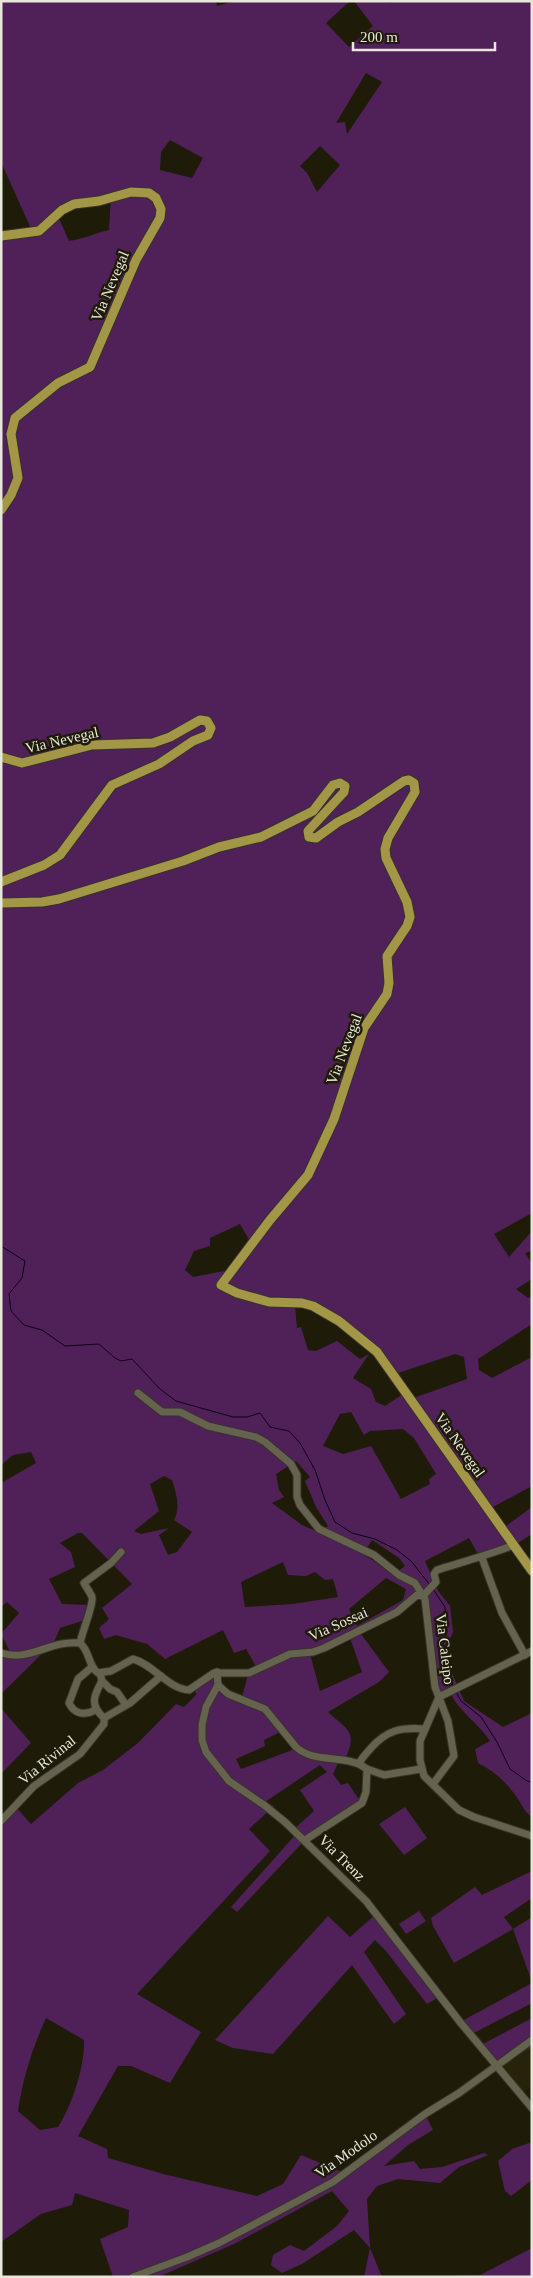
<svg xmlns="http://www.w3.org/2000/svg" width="533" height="2278" font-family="Georgia,serif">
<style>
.built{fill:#272309}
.green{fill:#4f2158;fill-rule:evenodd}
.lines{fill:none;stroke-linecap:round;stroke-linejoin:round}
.stream{stroke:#120016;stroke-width:1}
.minor-casing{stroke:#36332c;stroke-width:9}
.major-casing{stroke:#36332c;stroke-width:11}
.minor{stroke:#65624e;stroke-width:7}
.major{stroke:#a39646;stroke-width:9}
.labels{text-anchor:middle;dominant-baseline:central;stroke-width:5;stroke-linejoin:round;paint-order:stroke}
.street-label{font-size:15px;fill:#e8e7db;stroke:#1f1b09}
</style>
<rect width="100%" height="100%" fill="#1f1b09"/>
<!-- built -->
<polygon class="built" points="532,2047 532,2087 522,2092 496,2066"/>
<!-- green -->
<g class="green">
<path d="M1,1H216L217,6L235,1H350L326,23L349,47L373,26L354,1H387L390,3L392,1H532V1213L494,1234L509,1257L532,1231V1251L525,1253L532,1263V1279L516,1289L528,1298L532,1297V1324L478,1359L479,1370L492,1378L532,1357V1486L493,1507L506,1526L532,1507V1534L518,1543L532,1561V1576L509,1544L479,1556L469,1538L425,1561L438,1591L450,1606L453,1632L446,1648L449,1666L464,1701L503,1727L532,1713V1817C523,1811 522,1804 516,1796C504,1780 495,1772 478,1763L475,1749L490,1741C479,1723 457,1711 450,1691L438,1697L422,1596L358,1630L389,1672L379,1682L328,1712C350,1732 357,1731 345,1760L340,1759L333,1774L341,1785L348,1783L358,1798L360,1797L363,1806L305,1840L237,1912L231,1907L297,1833L294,1829L314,1811L300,1790L327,1772L320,1765L265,1802L274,1806L249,1829L270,1851L137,1994L201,2032L170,2083L131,2066H118L78,2136L107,2149L108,2158L167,2175L257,2196L283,2184L301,2155L342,2172L423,2113L425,2114L433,2130L408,2145L384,2166L414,2161L420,2169L442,2167L484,2153L488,2155L459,2167L440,2183L398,2179L377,2186L367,2199L370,2248L382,2277H364L370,2248L354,2230L302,2264L282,2273L271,2265L273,2255L290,2245L304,2251L337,2226L349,2211L332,2191L234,2244L165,2274L158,2277H113L100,2239L128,2227L129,2210L75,2193L72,2205L41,2214L1,2242V1821L15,1806L31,1824L78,1783L103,1770L138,1743L176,1704L184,1707L196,1695L195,1689L219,1673L216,1682L227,1691L242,1697L249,1671L257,1668L246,1649L234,1653L223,1630L165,1659L147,1644L116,1635L104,1639L99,1628L109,1619L102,1608L132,1584L82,1533H78L60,1543L71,1552L75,1567L49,1579L62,1604L88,1605L82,1621L60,1628L54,1642L1,1694V1653L10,1652L1,1634L19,1613L7,1602L1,1607V1481L3,1482L36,1463L31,1452L13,1455L1,1465V230L3,235L32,231L1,162ZM366,73L382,82L347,134L345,122L336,123ZM170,140L203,158L192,178L160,170L161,152ZM320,146L340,165L317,192L307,173L300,166ZM111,195L109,230C95,233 84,239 69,241L57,214ZM240,1224L251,1243L228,1273L224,1271L193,1277L185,1270L194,1251L210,1246V1238ZM295,1306H317L376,1346L398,1373L455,1354L464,1357L467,1379L408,1400L403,1394L385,1406L376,1402L371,1389L353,1378L369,1354L360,1359L337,1341L316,1351L308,1350L301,1327L297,1328ZM351,1412L364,1435L370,1431L403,1429L414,1438L436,1474L429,1479L430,1484L401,1499L371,1446L343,1454L323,1446L340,1414ZM296,1461L310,1477L305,1481L316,1507L328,1526L318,1532L302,1525L272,1503L284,1497L279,1490L276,1474ZM164,1476L172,1480C176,1493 181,1507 174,1520L192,1532L177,1552L168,1555L159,1535L169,1528L141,1534L134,1531L159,1511L150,1484ZM372,1540L399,1558L405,1566L394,1574L363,1554ZM283,1562L288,1575L306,1576L315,1572L325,1580L333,1579L338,1597L293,1604L245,1607L241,1582ZM386,1578L406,1589L403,1600L357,1626L349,1609ZM349,1635L362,1672L320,1691L309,1650ZM282,1731L295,1749L241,1769L236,1759L265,1746L264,1740ZM46,2018L84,2040C85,2066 72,2105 58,2127L40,2130L18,2111C23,2078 32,2049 46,2018Z"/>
<polygon points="1,1708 31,1743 1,1774"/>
<polygon points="405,1807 427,1838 404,1855 379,1824"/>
<polygon points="532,1871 532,1898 504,1917 513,1929 532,1917 532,1982 513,1929 454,1963 433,1926 431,1918 475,1887 482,1895"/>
<polygon points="419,1911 426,1921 406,1934 399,1924"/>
<polygon points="376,1914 439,1997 427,2004 386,1951 375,1940 364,1952 406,2014 394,2024 352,1965 273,2054 233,2048 215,2040 328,1916 350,1937"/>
<polygon points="532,1983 532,2003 470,2035 460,2022"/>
<polygon points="532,2018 532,2047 496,2066 479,2046"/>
<polygon points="532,2142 532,2180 511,2196 505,2191 498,2161 512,2149"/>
<polygon points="532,2248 532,2277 446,2276 480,2275"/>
</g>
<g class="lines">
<!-- stream -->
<g class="stream">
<polyline points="1,1246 25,1261 22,1278 9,1294 11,1311 24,1325 42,1330 65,1346 99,1344 115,1358 121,1361 132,1359 160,1389 176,1401 233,1417 247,1417 260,1413 270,1427 289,1431 300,1443 315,1470 325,1500 335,1522 352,1533 375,1539 397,1550 411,1561 430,1585"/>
<polyline points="433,1589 445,1607 447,1632 442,1647 453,1686"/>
<polyline points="456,1692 461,1701 481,1717 497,1742 510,1769 527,1781 532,1782"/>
</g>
<!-- minor casing -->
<g class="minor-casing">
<g id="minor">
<polyline points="138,1393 162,1412 180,1412 208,1426 256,1437 265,1442 291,1464 297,1475 297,1497 300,1505 319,1529 374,1555 399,1575 415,1583 425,1599 435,1687 448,1721 454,1756 433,1784"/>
<polyline points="482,1558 502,1613 525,1655"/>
<path d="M423,1596L436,1582L434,1574L437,1570C463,1562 488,1555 514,1545"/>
<path d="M80,1643C82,1632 94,1604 92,1597C90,1592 86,1587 84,1583L111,1563L121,1552"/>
<polyline points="532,1651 439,1697 420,1741 420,1760 424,1776 459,1810 474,1817 532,1836"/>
<path d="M1,1653C31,1662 49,1640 80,1643C90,1651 88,1666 98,1673L111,1671L133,1659C153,1664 168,1689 189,1690L214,1673H249L290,1654L313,1652L324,1648L397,1612L417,1595L423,1596"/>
<path d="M92,1667L78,1679L69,1703C74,1714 85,1716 95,1710"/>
<polyline points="217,1672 218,1685 206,1707 202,1725 202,1740 206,1752 229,1781 264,1805 285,1822 366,1901 460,2022 532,2108"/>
<polyline points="102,1681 110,1689 117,1692 126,1705"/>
<path d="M218,1685L228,1694L265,1709L296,1747C314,1763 338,1755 359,1764"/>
<polyline points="104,1718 130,1703 161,1676"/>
<polyline points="367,1769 384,1775 421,1769"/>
<path d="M1,1821L34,1786L80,1754L104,1724V1718C90,1705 93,1697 102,1681L100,1673"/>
<path d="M305,1840L362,1803L366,1792L367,1769L359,1764C362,1757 367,1753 371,1748C387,1730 401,1727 425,1729"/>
<polyline points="133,2277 187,2257 219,2243 333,2182 425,2114 459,2093 532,2040"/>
</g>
</g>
<!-- major casing -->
<g class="major-casing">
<g id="major">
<polyline points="1,236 39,231 62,210 74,204 99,201 131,192 149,193 156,198 161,209 160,218 136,260 90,367 58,383 15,418 11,434 18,478 11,495 1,510"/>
<polyline points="1,757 22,763 92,745 153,743 170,737 200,720 207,721 211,728 208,735 193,741 159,764 112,785 60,855 44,865 1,882"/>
<polyline points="1,903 42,902 59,899 183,861 219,847 261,837 313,811 333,785 340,783 345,786 344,792 308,831 309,837 316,838 338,822 358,812 404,781 409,780 414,783 415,792 388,838 385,849 386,858 407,902 410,917 407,926 387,956 389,983 387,994 364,1028 334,1119 308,1175 270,1220 221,1285 237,1293 269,1302 302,1303 313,1306 339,1321 377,1352 532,1571"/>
</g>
</g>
<!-- minor -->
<use href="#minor" class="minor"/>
<!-- major -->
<use href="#major" class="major"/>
</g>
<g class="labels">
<!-- street labels -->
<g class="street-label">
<text transform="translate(110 286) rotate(-67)">Via Nevegal</text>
<text transform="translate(62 740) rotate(-13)">Via Nevegal</text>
<text transform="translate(344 1049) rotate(-69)">Via Nevegal</text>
<text transform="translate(460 1445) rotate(55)">Via Nevegal</text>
<text transform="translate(338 1624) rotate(-24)">Via Sossai</text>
<text transform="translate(445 1649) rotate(83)">Via Caleipo</text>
<text transform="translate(47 1760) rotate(-39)">Via Rivinal</text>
<text transform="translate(342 1858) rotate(45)">Via Trenz</text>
<text transform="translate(346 2154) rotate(-35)">Via Modolo</text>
</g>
</g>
<!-- border -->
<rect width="533" height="2278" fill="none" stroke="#e8e7db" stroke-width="5"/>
<!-- scale -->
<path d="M353 42v8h142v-8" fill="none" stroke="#e8e7db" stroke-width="2.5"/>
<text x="360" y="42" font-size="15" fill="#e8e7db" stroke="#1f1b09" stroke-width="4" paint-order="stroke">200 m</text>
</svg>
